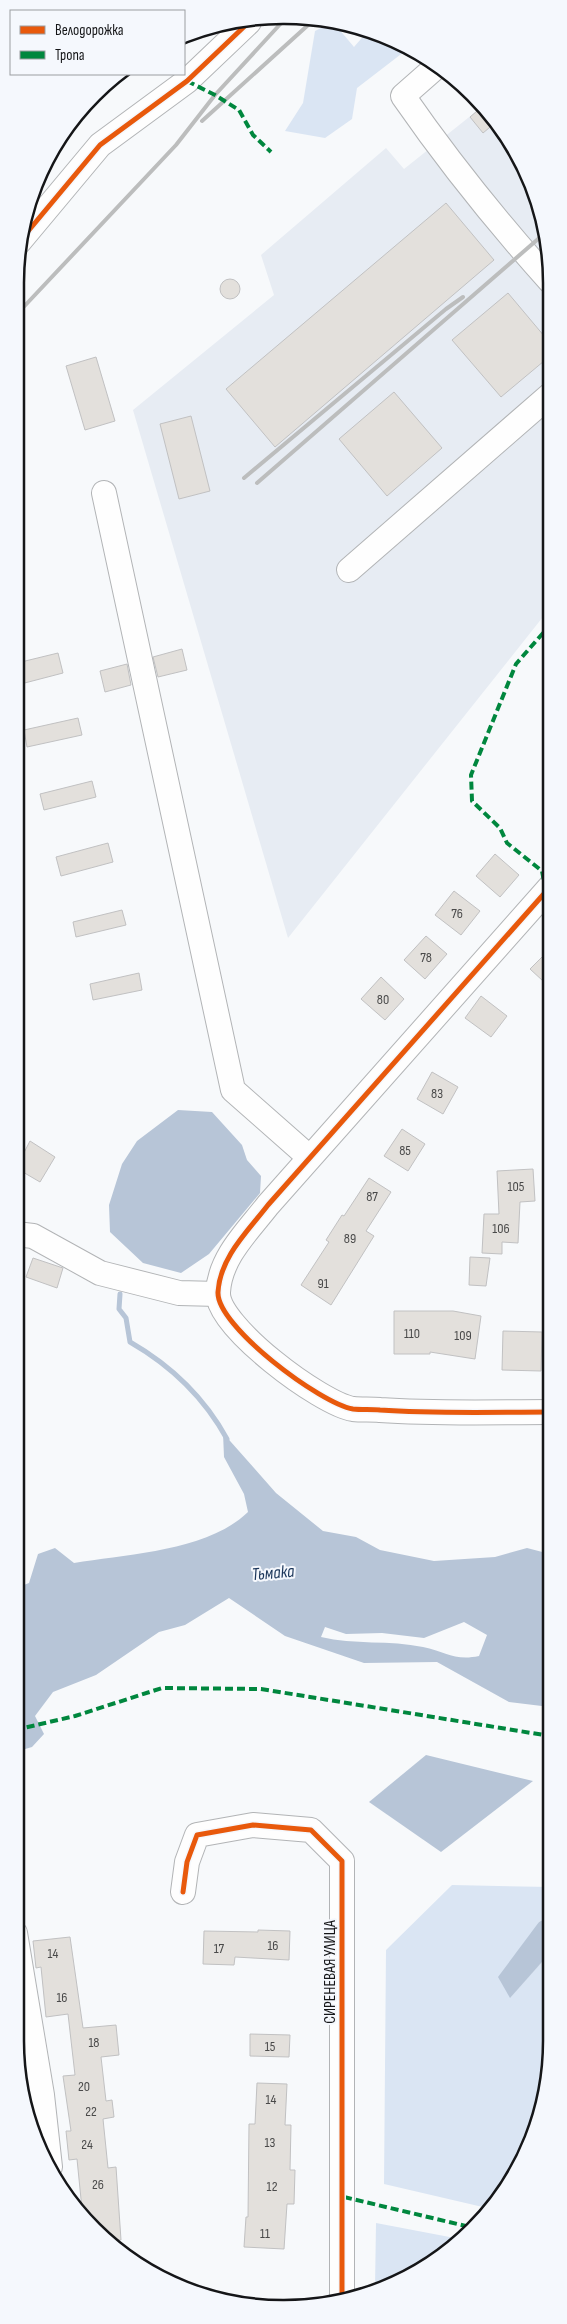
<svg xmlns="http://www.w3.org/2000/svg" width="567" height="2324" font-family="'Sofia Sans Condensed',sans-serif">
<style>
.built{fill:#e7ecf3}
.green{fill:#dae5f3}
.water{fill:#b7c5d7;fill-rule:evenodd}
.lines{fill:none;stroke-linecap:round;stroke-linejoin:round}
.stream{stroke:#b7c5d7;stroke-width:5}
.building{fill:#e3e0dc;stroke:#c1c1c2}
.minor-casing{stroke:#b2b4b6;stroke-width:26}
.minor{stroke:#fefefe;stroke-width:24}
.rail{stroke:#bcbdbd;stroke-width:4}
.quiet{stroke:#00873e;stroke-width:4;stroke-dasharray:8 4;stroke-linecap:butt}
.cycleway-casing{stroke:#f5f8fd;stroke-width:8}
.cycleway{stroke:#e8590c;stroke-width:5}
.labels{text-anchor:middle;dominant-baseline:central;stroke-width:4;stroke-linejoin:round;paint-order:stroke}
.number-label{font-size:14px;fill:#4a4a4a}
.street-label{font-size:16px;fill:#151618;stroke:#f5f8fd}
.water-label{font-size:18px;font-style:italic;fill:#1b365a;stroke:#f5f8fd}
.rim{fill:none;stroke:#151618;stroke-width:2.5}
</style>
<rect width="100%" height="100%" fill="#f7f9fb"/>
<!-- built -->
<polygon class="built" points="483,106 524,165 550,249 550,608 288,938 133,410 274,295 261,255 386,148 404,169"/>
<!-- green -->
<g class="green">
<polygon points="333,22 354,47 367,32 403,43 409,48 357,88 352,119 325,138 285,131 303,103 315,31"/>
<polygon points="452,1885 550,1887 550,1916 539,1922 510,1997 550,1953 550,2076 516,2174 487,2208 384,2184 386,1950"/>
<polygon points="376,2223 460,2239 447,2253 375,2289"/>
</g>
<!-- water -->
<g class="water">
<polygon points="178,1110 212,1112 242,1145 247,1160 261,1176 260,1193 209,1254 181,1273 143,1263 110,1232 109,1205 122,1164 137,1141"/>
<path d="M223,1433L276,1493L323,1531L356,1537L380,1550L434,1561L495,1557L527,1548L550,1554V1707L509,1702L437,1662L364,1663L285,1636L229,1598L185,1625L159,1632L96,1675L53,1692L35,1716L44,1734L32,1747L15,1752L16,1588L29,1583L38,1554L55,1548L74,1563C128,1554 208,1551 248,1512L244,1494L224,1457ZM464,1622L487,1635L479,1656C455,1661 446,1652 423,1647C390,1640 354,1645 321,1637L325,1627L346,1634L382,1633L424,1638Z"/>
<polygon points="426,1755 533,1781 441,1852 369,1802"/>
<polygon points="550,1916 550,1953 510,1998 498,1977 539,1922"/>
</g>
<g class="lines">
<!-- stream -->
<path class="stream" d="M120,1294L119,1309L126,1318L130,1342C170,1365 204,1397 227,1439"/>
</g>
<!-- building -->
<g class="building">
<polygon points="483,106 495,123 483,133 470,117"/>
<polygon points="446,203 494,260 275,447 226,389"/>
<circle cx="230" cy="289" r="10"/>
<polygon points="508,293 550,343 550,356 501,397 452,340"/>
<polygon points="96,357 115,421 85,430 66,366"/>
<polygon points="394,392 442,448 387,496 339,439"/>
<polygon points="191,416 210,491 179,499 160,424"/>
<polygon points="182,649 187,670 158,677 153,657"/>
<polygon points="58,653 63,673 17,685 17,663"/>
<polygon points="127,664 131,685 105,692 100,671"/>
<polygon points="78,718 82,735 27,747 24,730"/>
<polygon points="92,781 96,797 44,810 40,794"/>
<polygon points="108,843 113,862 61,876 56,857"/>
<polygon points="495,854 519,875 500,897 476,876"/>
<polygon points="454,891 480,911 461,935 435,915"/>
<polygon points="122,910 126,925 76,937 73,922"/>
<polygon points="426,936 447,954 425,979 404,960"/>
<polygon points="550,949 550,973 543,981 530,969"/>
<polygon points="139,973 142,990 93,1000 90,984"/>
<polygon points="381,977 404,999 385,1020 361,999"/>
<polygon points="481,996 507,1016 491,1037 465,1018"/>
<polygon points="432,1072 458,1087 443,1114 417,1099"/>
<polygon points="402,1129 425,1144 408,1171 384,1156"/>
<polygon points="30,1141 55,1157 40,1182 16,1168"/>
<polygon points="533,1169 535,1201 520,1202 518,1243 502,1242 502,1254 482,1253 484,1214 499,1214 497,1171"/>
<polygon points="369,1178 391,1192 366,1231 374,1236 331,1305 301,1285 329,1242 326,1240 342,1215 344,1216"/>
<polygon points="470,1257 490,1258 486,1286 469,1285"/>
<polygon points="33,1258 63,1268 57,1288 26,1277"/>
<polygon points="394,1311 453,1311 481,1316 475,1359 430,1352 430,1354 394,1354"/>
<polygon points="503,1331 542,1332 541,1371 502,1370"/>
<polygon points="258,1930 290,1931 289,1960 235,1957 234,1965 203,1964 204,1931 258,1932"/>
<polygon points="70,1937 83,2028 116,2025 119,2055 101,2057 106,2101 112,2100 114,2117 103,2119 108,2168 116,2167 121,2240 111,2240 83,2219 77,2159 69,2160 66,2131 71,2131 63,2076 75,2075 68,2014 46,2017 41,1967 36,1968 33,1941"/>
<polygon points="250,2034 290,2035 289,2057 250,2056"/>
<polygon points="257,2083 287,2084 285,2125 291,2125 290,2170 295,2170 294,2204 287,2204 284,2249 244,2247 246,2217 248,2217 249,2124 255,2124"/>
</g>
<g class="lines">
<!-- minor casing -->
<g class="minor-casing">
<g id="minor">
<path d="M436,67L403,96C448,161 497,222 550,281"/>
<polyline points="19,242 100,145 187,81 249,22"/>
<polyline points="104,493 233,1090 309,1157"/>
<polyline points="349,570 550,395"/>
<polyline points="16,1234 33,1236 100,1273 179,1293 218,1294"/>
<path d="M550,1412C493,1412 436,1414 380,1410C371,1409 362,1410 353,1409C321,1404 216,1326 218,1292C220,1257 248,1231 268,1205L550,887"/>
<polyline points="183,1892 187,1862 197,1835 253,1825 311,1830 342,1861 342,2301"/>
<polyline points="15,1933 42,2095 50,2167"/>
</g>
</g>
<!-- minor -->
<use href="#minor" class="minor"/>
<!-- rail -->
<g class="rail">
<polyline points="202,121 317,17"/>
<polyline points="17,314 176,145 215,95 284,20"/>
<polyline points="244,478 446,309 463,297"/>
<polyline points="257,483 545,233"/>
</g>
<!-- quiet -->
<g class="quiet">
<polyline points="187,81 215,95 239,110 253,135 271,152"/>
<polyline points="546,891 542,871 507,843 500,828 472,801 471,775 516,664 550,625"/>
<polyline points="15,1730 75,1716 162,1688 261,1689 550,1736"/>
<polyline points="344,2197 470,2227"/>
</g>
<!-- cycleway casing -->
<g class="cycleway-casing">
<g id="cycleway">
<polyline points="19,242 100,145 187,81 249,22"/>
<path d="M550,1412C493,1412 436,1414 380,1410C371,1409 362,1410 353,1409C321,1404 216,1326 218,1292C220,1257 248,1231 268,1205L550,887"/>
<polyline points="183,1892 187,1862 197,1835 253,1825 311,1830 342,1861 342,2301"/>
</g>
</g>
<!-- cycleway -->
<use href="#cycleway" class="cycleway"/>
</g>
<g class="labels">
<!-- number labels -->
<g class="number-label">
<text x="457" y="913">76</text>
<text x="426" y="957">78</text>
<text x="383" y="999">80</text>
<text x="437" y="1093">83</text>
<text x="405" y="1150">85</text>
<text x="516" y="1186">105</text>
<text x="372" y="1196">87</text>
<text x="501" y="1228">106</text>
<text x="350" y="1238">89</text>
<text x="323" y="1283">91</text>
<text x="412" y="1333">110</text>
<text x="463" y="1335">109</text>
<text x="273" y="1945">16</text>
<text x="219" y="1948">17</text>
<text x="53" y="1953">14</text>
<text x="62" y="1997">16</text>
<text x="94" y="2042">18</text>
<text x="270" y="2046">15</text>
<text x="84" y="2086">20</text>
<text x="271" y="2099">14</text>
<text x="91" y="2111">22</text>
<text x="270" y="2142">13</text>
<text x="87" y="2144">24</text>
<text x="98" y="2184">26</text>
<text x="272" y="2186">12</text>
<text x="265" y="2233">11</text>
</g>
<!-- street labels -->
<g class="street-label">
<text transform="translate(330 1972) rotate(-90)">СИРЕНЕВАЯ УЛИЦА</text>
</g>
<!-- water labels -->
<g class="water-label">
<text transform="translate(273 1573) rotate(-5)">Тьмака</text>
</g>
</g>
<!-- crop -->
<path d="M0 0H567V2324H0ZM283 24H284A259 259 0 0 1 543 283V2041A259 259 0 0 1 284 2300H283A259 259 0 0 1 24 2041V283A259 259 0 0 1 283 24Z" fill="#f5f8fd" fill-rule="evenodd"/>
<path class="rim" d="M283 24H284A259 259 0 0 1 543 283V2041A259 259 0 0 1 284 2300H283A259 259 0 0 1 24 2041V283A259 259 0 0 1 283 24Z"/>
<!-- legend -->
<rect x="10" y="10" width="175" height="65" fill="#f5f8fd" stroke="#9b9ea1"/>
<rect x="20" y="26" width="25" height="8" fill="#e8590c" stroke="#9b9ea1"/>
<text x="55" y="35" font-size="15" fill="#151618">Велодорожка</text>
<rect x="20" y="51" width="25" height="8" fill="#00873e" stroke="#9b9ea1"/>
<text x="55" y="60" font-size="15" fill="#151618">Тропа</text>
</svg>
